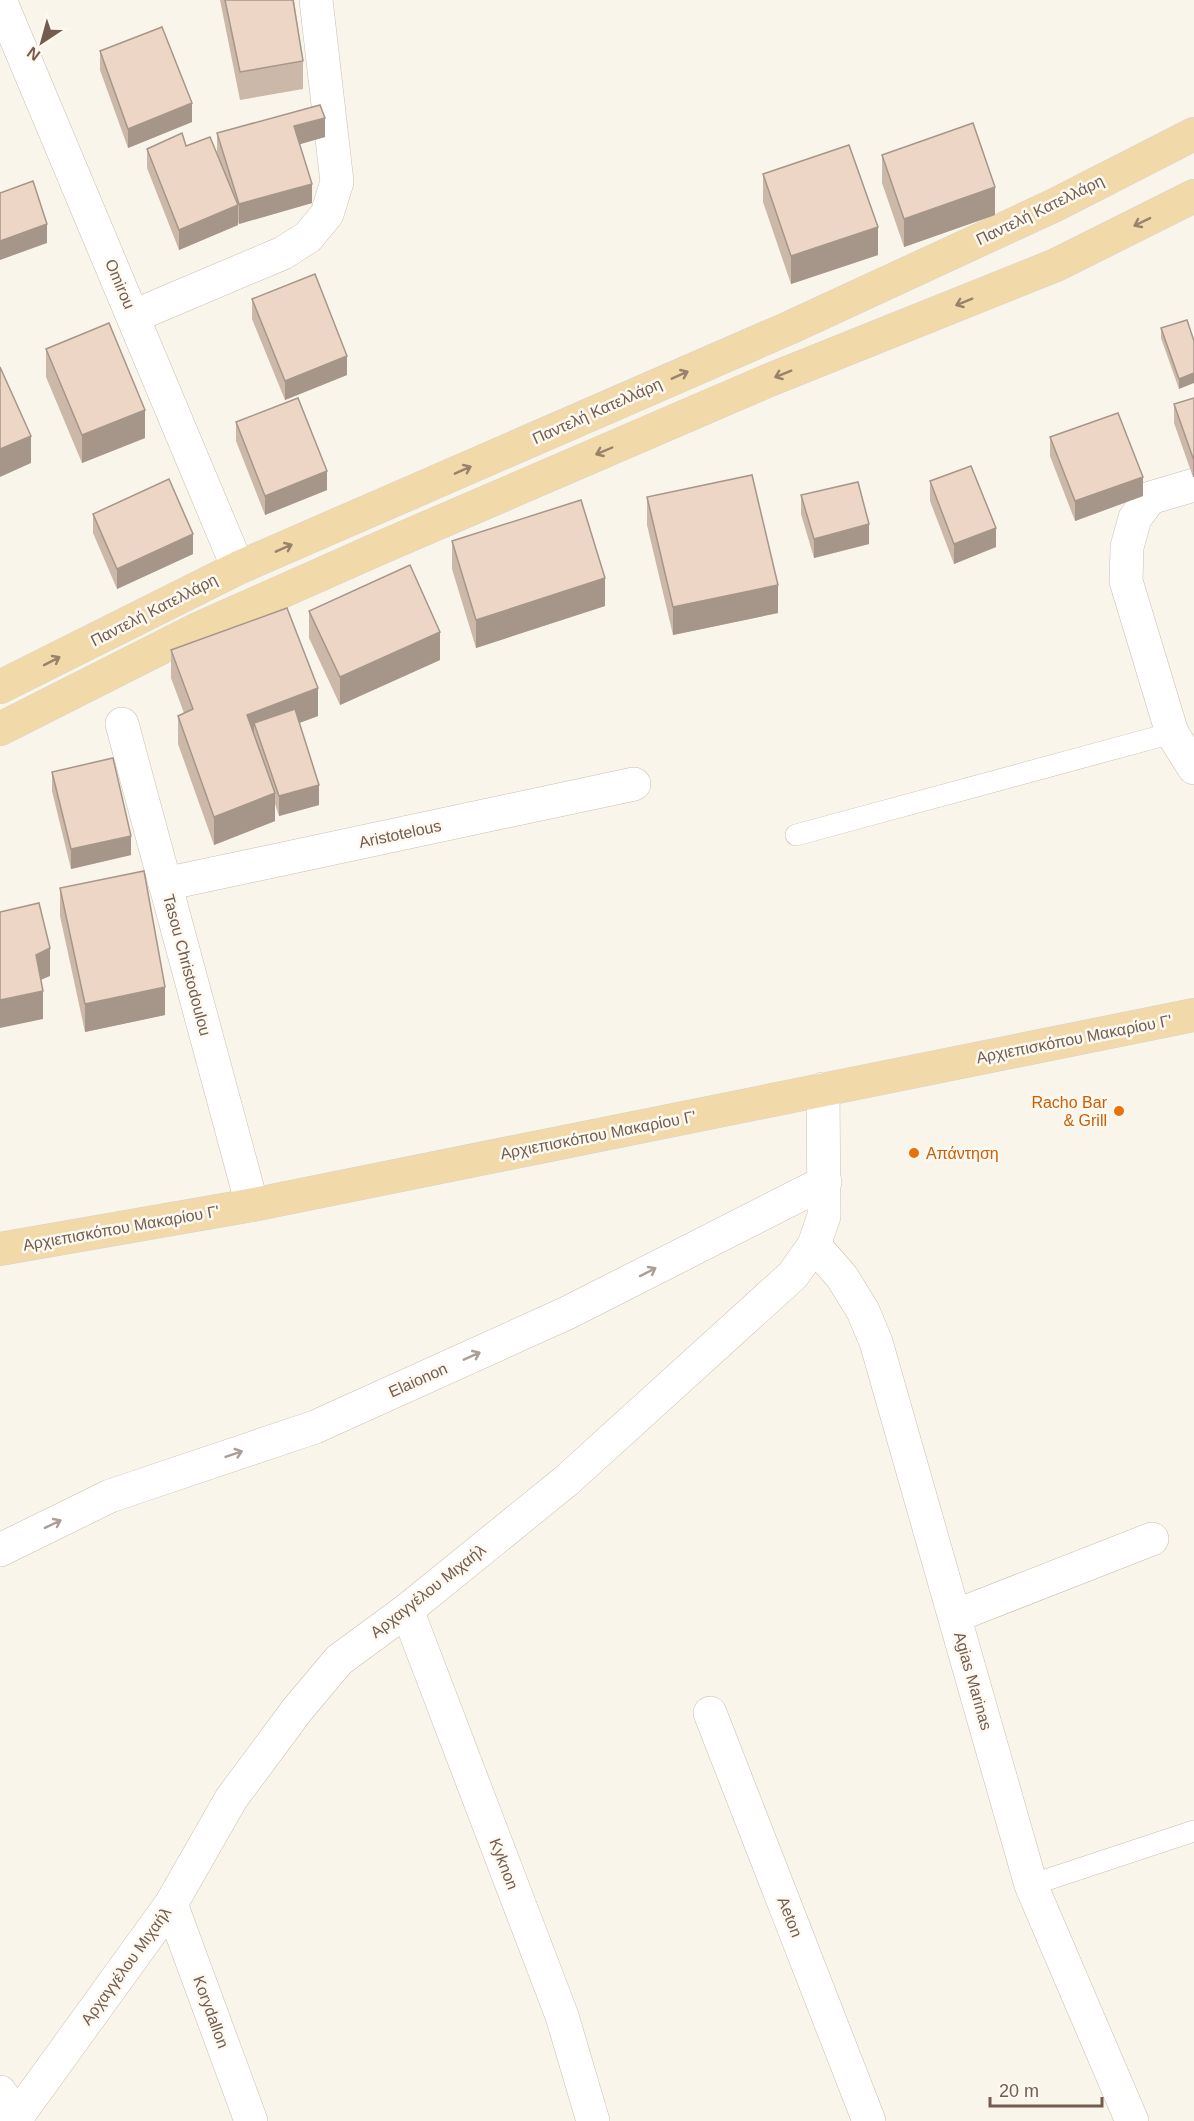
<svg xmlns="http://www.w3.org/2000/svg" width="1194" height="2121" font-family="Arial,sans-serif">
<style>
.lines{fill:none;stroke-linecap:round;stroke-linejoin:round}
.lane-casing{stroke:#ccbdb1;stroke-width:22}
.street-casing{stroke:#ccbdb1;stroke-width:34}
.secondary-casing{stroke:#cebeaf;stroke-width:34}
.primary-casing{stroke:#d8d2ce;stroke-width:34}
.lane{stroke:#fff;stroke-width:21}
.street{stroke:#fff;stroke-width:33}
.secondary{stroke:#fff;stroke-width:33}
.primary{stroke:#f1d9aa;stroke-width:33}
.wall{fill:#ccb8a9}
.shaded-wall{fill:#a6968a}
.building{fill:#edd6c5;stroke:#a6968a;stroke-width:1.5}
.oneway{stroke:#99826b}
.oneway2{stroke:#ab9e96}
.food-dot{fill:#e8710a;stroke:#fdf9f0;stroke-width:2}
.labels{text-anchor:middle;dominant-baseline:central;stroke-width:5;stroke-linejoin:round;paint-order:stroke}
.street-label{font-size:16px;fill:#735d50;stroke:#fdf9f0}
.food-label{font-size:16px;fill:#c56008;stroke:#fdf9f0;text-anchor:end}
</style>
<rect width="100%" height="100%" fill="#faf5ea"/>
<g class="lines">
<!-- lane casing -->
<g class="lane-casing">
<g id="lane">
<polyline points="796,835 1172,733"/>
<polyline points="1031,1885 1194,1831"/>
</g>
</g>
<!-- street casing -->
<g class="street-casing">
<g id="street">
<polyline points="0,0 238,568"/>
<polyline points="134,316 283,253 308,237 327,214 337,182 316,0"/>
<polyline points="1194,485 1150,498 1135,518 1127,547 1126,581 1172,733 1194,768"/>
<polyline points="122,724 252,1205"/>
<polyline points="165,884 634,784"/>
<polyline points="814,1245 842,1277 863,1311 876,1342 1031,1885 1132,2121"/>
<polyline points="0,1550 110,1496 315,1427 567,1313 825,1182"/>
<polyline points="407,1610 562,2016 593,2121"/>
<polyline points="955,1616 1152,1539"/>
<polyline points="710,1713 869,2121"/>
<polyline points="171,1904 251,2121"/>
<polyline points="0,2092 17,2116"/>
</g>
</g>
<!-- secondary casing -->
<g class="secondary-casing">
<polyline id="secondary" points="14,2121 171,1904 231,1799 297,1710 339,1660 407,1610 566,1481 793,1275 814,1245 824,1216 823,1089"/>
</g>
<!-- primary casing -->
<g class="primary-casing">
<g id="primary">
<polyline points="0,687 238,568 789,328 1055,205 1194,134"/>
<polyline points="0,729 200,628 380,548 767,381 1056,265 1194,196"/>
<polyline points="0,1249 252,1205 1194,1015"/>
</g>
</g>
<!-- lane -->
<use href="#lane" class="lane"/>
<!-- street -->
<use href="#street" class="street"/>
<!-- secondary -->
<use href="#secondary" class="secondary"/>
<!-- primary -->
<use href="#primary" class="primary"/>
</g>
<!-- wall -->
<g class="wall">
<polygon points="220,0 294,0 303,61 303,89 240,100"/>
<polygon points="100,51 192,122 128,148 100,70"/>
<polygon points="217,133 325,137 299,144 312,203 239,224 238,222 238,225 179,250 147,168 147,149 186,146 220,161 217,152"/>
<polygon points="882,155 995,215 904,247 882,183"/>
<polygon points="763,174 878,255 791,284 763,202"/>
<polygon points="252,299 347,375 285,400 252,319"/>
<polygon points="1161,328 1194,341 1179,389 1161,338"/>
<polygon points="46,349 145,438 82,463 46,377"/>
<polygon points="1194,398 1193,477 1174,423 1174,404"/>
<polygon points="236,422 327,490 265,515 236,441"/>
<polygon points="1050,437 1143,496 1075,521 1050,456"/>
<polygon points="930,481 996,547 954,564 930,501"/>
<polygon points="801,495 869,544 814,558 801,514"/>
<polygon points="647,497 778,613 673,635 647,525"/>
<polygon points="93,514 193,554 117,589 93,533"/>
<polygon points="452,541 605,606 476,648 452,569"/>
<polygon points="309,611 440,660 340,705 309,638"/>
<polygon points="171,650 318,716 299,723 319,805 279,816 275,804 275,821 214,845 178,744 178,716 184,713 171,678"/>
<polygon points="52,772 131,855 71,869 52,791"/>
<polygon points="60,888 165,1015 85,1032 60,916"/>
</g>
<!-- shaded-wall -->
<g class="shaded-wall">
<polygon points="192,103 192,122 128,148 128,129"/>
<polygon points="325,118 325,137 294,146 294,126"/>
<polygon points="312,184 312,203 239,224 239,204"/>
<polygon points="995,187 995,215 904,247 904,219"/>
<polygon points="238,205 238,225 179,250 179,230"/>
<polygon points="47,224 47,243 0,260 0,241"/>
<polygon points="878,227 878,255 791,284 791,256"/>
<polygon points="347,356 347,375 285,400 285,381"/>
<polygon points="1194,373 1194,383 1179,389 1179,379"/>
<polygon points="145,410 145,438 82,463 82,435"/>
<polygon points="31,436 31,463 0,477 0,449"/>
<polygon points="1194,457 1194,477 1193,477 1193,458"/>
<polygon points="327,471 327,490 265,515 265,496"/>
<polygon points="1143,477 1143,496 1075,521 1075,501"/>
<polygon points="869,524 869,544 814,558 814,539"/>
<polygon points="996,528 996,547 954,564 954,544"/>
<polygon points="193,534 193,554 117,589 117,569"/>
<polygon points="605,578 605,606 476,648 476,620"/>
<polygon points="778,585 778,613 673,635 673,607"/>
<polygon points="440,632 440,660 340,705 340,677"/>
<polygon points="318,688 318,716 259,738 254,723 254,740 247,715"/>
<polygon points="319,785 319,805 279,816 279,796"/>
<polygon points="275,793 275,821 214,845 214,817"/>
<polygon points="131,836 131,855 71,869 71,849"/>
<polygon points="50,948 50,976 36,982 36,955"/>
<polygon points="165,987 165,1015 85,1032 85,1004"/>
<polygon points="43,991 43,1019 0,1028 0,1000"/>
</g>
<!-- building -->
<g class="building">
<polygon points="225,0 293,0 303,61 240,72"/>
<polygon points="162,27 192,103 128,129 100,51"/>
<polygon points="320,105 325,118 294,126 312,184 239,204 217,133"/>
<polygon points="973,123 995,187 904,219 882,155"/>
<polygon points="182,133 186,146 210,137 238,205 179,230 147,149"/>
<polygon points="849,145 878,227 791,256 763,174"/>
<polygon points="33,181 47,224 0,241 0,193"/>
<polygon points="315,274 347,356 285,381 252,299"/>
<polygon points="1187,320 1194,341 1194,373 1179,379 1161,328"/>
<polygon points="109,323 145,410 82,435 46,349"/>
<polygon points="0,367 31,436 0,449"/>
<polygon points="298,398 327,471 265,496 236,422"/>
<polygon points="1194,398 1194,457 1193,458 1174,404"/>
<polygon points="1118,413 1143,477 1075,501 1050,437"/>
<polygon points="971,466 996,528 954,544 930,481"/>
<polygon points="752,475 778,585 673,607 647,497"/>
<polygon points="169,479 193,534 117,569 93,514"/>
<polygon points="858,482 869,524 814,539 801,495"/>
<polygon points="581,500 605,578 476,620 452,541"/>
<polygon points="410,565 440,632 340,677 309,611"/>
<polygon points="287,608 318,688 247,715 275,793 214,817 178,716 193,709 171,650"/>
<polygon points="295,709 319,785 279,796 254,723"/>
<polygon points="113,758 131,836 71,849 52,772"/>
<polygon points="144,871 165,987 85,1004 60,888"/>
<polygon points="39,903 50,948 36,955 43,991 0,1000 0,912"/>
</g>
<!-- one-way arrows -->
<defs><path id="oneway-shaft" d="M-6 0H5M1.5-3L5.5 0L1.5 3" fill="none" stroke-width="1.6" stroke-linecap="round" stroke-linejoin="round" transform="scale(1.5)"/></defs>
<g class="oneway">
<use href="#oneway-shaft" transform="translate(1142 222) rotate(154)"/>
<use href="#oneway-shaft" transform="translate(964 302) rotate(158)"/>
<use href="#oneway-shaft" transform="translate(783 374) rotate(158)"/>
<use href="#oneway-shaft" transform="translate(680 375) rotate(-24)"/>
<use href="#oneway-shaft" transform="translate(604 451) rotate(157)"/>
<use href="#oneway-shaft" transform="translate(463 470) rotate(-24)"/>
<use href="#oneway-shaft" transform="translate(284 548) rotate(-24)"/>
<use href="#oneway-shaft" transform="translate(52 661) rotate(-27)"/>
</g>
<g class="oneway2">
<use href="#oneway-shaft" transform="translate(648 1272) rotate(-27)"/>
<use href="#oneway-shaft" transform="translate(472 1356) rotate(-24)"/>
<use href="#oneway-shaft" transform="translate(234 1454) rotate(-19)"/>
<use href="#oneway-shaft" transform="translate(53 1524) rotate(-26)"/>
</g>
<!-- markers -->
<g class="food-dot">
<circle cx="1119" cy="1111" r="6"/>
<circle cx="914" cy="1153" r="6"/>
</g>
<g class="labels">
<!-- street labels -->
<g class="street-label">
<text transform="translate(1040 210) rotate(-26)">Παντελή Κατελλάρη</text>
<text transform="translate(120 284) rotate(67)">Omirou</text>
<text transform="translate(597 411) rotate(-24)">Παντελή Κατελλάρη</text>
<text transform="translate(154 610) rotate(-27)">Παντελή Κατελλάρη</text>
<text transform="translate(400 834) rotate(-12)">Aristotelous</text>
<text transform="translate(187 965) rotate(75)">Tasou Christodoulou</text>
<text transform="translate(1074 1039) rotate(-11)">Αρχιεπισκόπου Μακαρίου Γ'</text>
<text transform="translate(598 1135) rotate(-11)">Αρχιεπισκόπου Μακαρίου Γ'</text>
<text transform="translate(121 1228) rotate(-10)">Αρχιεπισκόπου Μακαρίου Γ'</text>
<text transform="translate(418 1380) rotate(-24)">Elaionon</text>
<text transform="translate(428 1591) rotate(-38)">Αρχαγγέλου Μιχαήλ</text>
<text transform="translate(973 1681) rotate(74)">Agias Marinas</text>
<text transform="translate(504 1864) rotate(69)">Kyknon</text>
<text transform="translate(790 1917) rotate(69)">Aeton</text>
<text transform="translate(126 1966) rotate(-54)">Αρχαγγέλου Μιχαήλ</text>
<text transform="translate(211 2012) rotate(70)">Korydallon</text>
</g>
<!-- food labels -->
<g class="food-label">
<text x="1107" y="1102">Racho Bar<tspan x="1107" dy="18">&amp; Grill</tspan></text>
<text x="926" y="1153" text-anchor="start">Απάντηση</text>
</g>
</g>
<!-- north arrow -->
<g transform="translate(42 42) rotate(216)" stroke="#fdf9f0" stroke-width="4.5" paint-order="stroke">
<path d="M0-4.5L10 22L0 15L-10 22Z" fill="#735d50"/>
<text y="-9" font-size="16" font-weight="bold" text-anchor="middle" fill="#735d50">N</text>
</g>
<!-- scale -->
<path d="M990 2097v9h112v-9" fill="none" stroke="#735d50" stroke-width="3"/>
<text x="999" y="2097" font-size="18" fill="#735d50" stroke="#fdf9f0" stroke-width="4.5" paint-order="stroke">20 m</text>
</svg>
